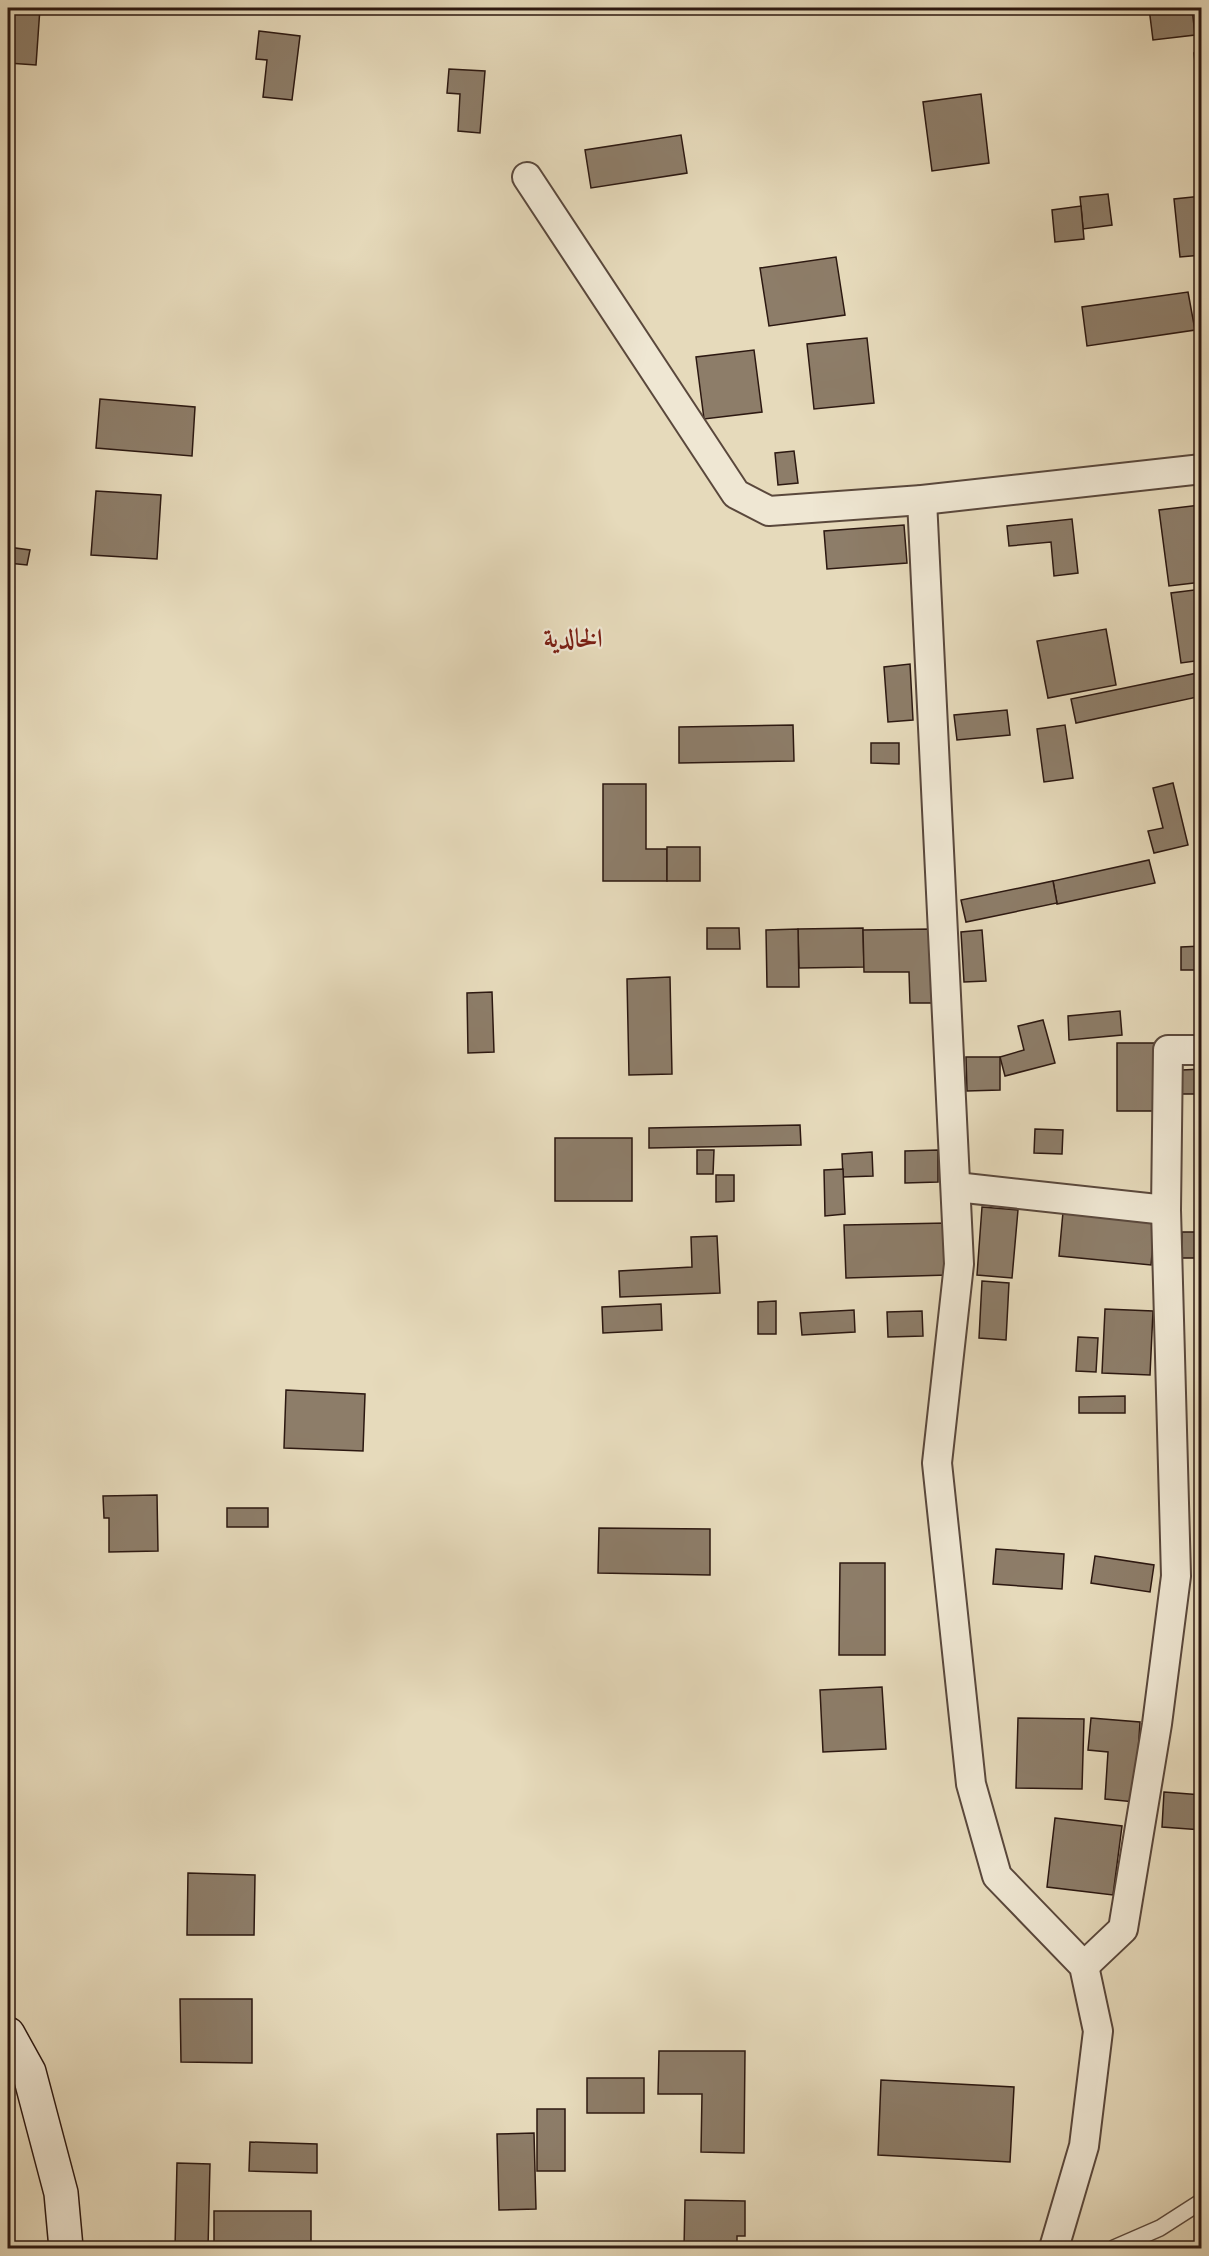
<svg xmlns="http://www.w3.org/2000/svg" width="1209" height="2256" font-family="'Sorts Mill Goudy',Amiri,serif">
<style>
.building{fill:#8d7d69;stroke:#2c1811;stroke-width:1.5}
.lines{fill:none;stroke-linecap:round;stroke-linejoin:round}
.lane-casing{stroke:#5a483c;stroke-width:18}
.street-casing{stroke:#5a483c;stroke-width:32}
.secondary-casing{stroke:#2c1811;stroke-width:36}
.lane{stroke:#efe7d3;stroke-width:15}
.street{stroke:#efe7d3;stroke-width:28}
.secondary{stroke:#efe7d3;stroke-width:33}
.labels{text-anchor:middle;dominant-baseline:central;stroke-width:4.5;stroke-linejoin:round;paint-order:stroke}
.quarter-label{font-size:26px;font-weight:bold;fill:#7a1f14;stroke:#efe7d3}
</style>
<rect width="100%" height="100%" fill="#e6dabb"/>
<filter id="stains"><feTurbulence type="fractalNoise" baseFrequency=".00333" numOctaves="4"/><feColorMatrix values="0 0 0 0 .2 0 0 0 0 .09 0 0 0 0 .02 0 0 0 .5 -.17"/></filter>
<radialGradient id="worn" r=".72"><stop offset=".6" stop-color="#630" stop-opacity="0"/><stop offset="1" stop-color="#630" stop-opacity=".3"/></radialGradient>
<!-- building -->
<g class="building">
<polygon points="8,8 40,8 36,65 8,63"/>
<polygon points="1149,8 1192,8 1195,35 1153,40"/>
<polygon points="259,31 300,36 292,100 263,97 267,60 256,59"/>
<polygon points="1194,53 1202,53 1202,98 1199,99"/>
<polygon points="449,69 485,71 480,133 458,131 460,94 447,93"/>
<polygon points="981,94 989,163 932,171 923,102"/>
<polygon points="681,135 687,173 591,188 585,150"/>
<polygon points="1108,194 1112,225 1083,229 1080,197"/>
<polygon points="1202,196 1202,255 1180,257 1174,199"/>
<polygon points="1081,206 1084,239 1055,242 1052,210"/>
<polygon points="836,257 845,315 769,326 760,268"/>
<polygon points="1188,292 1195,330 1087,346 1082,307"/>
<polygon points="867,338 874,403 814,409 807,344"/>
<polygon points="754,350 762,412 704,419 696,357"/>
<polygon points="100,399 195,407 192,456 96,448"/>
<polygon points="794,451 798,483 778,485 775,453"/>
<polygon points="96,491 161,495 157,559 91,555"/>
<polygon points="1200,505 1202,582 1169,586 1159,510"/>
<polygon points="1072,519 1078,573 1054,576 1051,542 1009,546 1007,526"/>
<polygon points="904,525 907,563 827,569 824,531"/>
<polygon points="8,547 30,550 27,565 8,563"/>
<polygon points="1202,589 1202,660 1181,663 1171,593"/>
<polygon points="1106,629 1116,685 1048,698 1037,641"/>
<polygon points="910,664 913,720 888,722 884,667"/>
<polygon points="1202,672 1202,696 1076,723 1071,699"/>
<polygon points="1007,710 1010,735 957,740 954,715"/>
<polygon points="793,725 794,761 679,763 679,727"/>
<polygon points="1065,725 1073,778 1044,782 1037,729"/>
<polygon points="871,743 899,743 899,764 871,763"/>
<polygon points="1173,783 1188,845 1154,853 1148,831 1163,828 1153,788"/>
<polygon points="603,784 646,784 646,849 667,849 667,881 603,881"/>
<rect x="667" y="847" width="33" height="34"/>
<polygon points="1149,860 1155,883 1057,904 1053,881"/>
<polygon points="1053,881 1057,903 966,922 961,900"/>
<polygon points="707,928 739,928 740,949 707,949"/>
<polygon points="863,928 864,967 799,968 798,929"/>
<polygon points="798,929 799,987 767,987 766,930"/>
<polygon points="932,929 932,1003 910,1003 909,972 864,972 863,930"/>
<polygon points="982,930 986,981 964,982 961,932"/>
<polygon points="1202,946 1202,970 1181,970 1181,947"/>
<polygon points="670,977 672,1074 629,1075 627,979"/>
<polygon points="492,992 494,1052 468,1053 467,993"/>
<polygon points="1120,1011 1122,1035 1069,1040 1068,1016"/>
<polygon points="1043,1020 1055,1063 1005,1076 1000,1057 1024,1050 1018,1026"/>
<polygon points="1117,1043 1159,1043 1158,1111 1117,1111"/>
<polygon points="966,1057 1000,1057 1000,1090 967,1091"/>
<polygon points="1202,1069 1202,1142 1201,1142 1201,1094 1182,1094 1182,1070"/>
<polygon points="800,1125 801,1145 649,1148 649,1128"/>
<polygon points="1035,1129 1063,1130 1062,1154 1034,1153"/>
<rect x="555" y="1138" width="77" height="63"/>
<polygon points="697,1150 714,1150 713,1174 697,1174"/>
<polygon points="938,1150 938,1182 905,1183 905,1151"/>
<polygon points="872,1152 873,1176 843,1177 842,1154"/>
<polygon points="843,1169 845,1214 825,1216 824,1170"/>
<polygon points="716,1175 734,1175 734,1201 716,1202"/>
<polygon points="982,1207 1018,1210 1012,1278 977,1275"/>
<polygon points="1063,1212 1155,1221 1151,1265 1059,1256"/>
<polygon points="947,1223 948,1275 846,1278 844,1225"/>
<rect x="1182" y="1232" width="20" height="26"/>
<polygon points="717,1236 720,1293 620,1297 619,1271 692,1267 691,1237"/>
<polygon points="982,1281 1009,1283 1006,1340 979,1338"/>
<polygon points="776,1301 776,1334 758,1334 758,1302"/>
<polygon points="661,1304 662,1330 603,1333 602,1307"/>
<polygon points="1105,1309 1153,1311 1150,1375 1102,1373"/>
<polygon points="854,1310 855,1332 802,1335 800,1313"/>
<polygon points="922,1311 923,1336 888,1337 887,1312"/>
<polygon points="1078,1337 1098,1338 1096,1372 1076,1371"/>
<polygon points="286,1390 365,1394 363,1451 284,1448"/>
<polygon points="1125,1396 1125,1413 1079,1413 1079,1397"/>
<polygon points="157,1495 158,1551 109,1552 109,1518 104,1518 103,1496"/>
<rect x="227" y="1508" width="41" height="19"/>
<polygon points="599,1528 710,1529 710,1575 598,1573"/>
<polygon points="996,1549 1064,1554 1062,1589 993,1584"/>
<polygon points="1095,1556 1154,1565 1150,1592 1091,1583"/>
<polygon points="840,1563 885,1563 885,1655 839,1655"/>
<polygon points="882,1687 886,1749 823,1752 820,1690"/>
<polygon points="1018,1718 1084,1719 1082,1789 1016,1788"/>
<polygon points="1091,1718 1140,1722 1135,1802 1105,1799 1108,1752 1088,1750"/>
<polygon points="1164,1792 1202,1795 1202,1830 1162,1827"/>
<polygon points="1055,1818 1122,1826 1113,1895 1047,1887"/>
<polygon points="188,1873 255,1875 254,1935 187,1935"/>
<polygon points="180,1999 252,1999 252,2063 181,2062"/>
<polygon points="659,2051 745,2051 744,2153 701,2152 702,2094 658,2094"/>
<rect x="587" y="2078" width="57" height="35"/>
<polygon points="881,2080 1014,2087 1010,2162 878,2155"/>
<rect x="537" y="2109" width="28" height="62"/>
<polygon points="534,2133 536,2209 499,2210 497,2134"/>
<polygon points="250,2142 317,2144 317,2173 249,2171"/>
<polygon points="177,2163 210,2164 208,2248 175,2248"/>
<polygon points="685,2200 745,2201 745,2236 737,2236 737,2248 684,2248"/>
<rect x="214" y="2211" width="97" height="37"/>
</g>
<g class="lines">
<!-- lane casing -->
<g class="lane-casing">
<polyline id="lane" points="1114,2248 1160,2228 1202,2201"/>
</g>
<!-- street casing -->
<g class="street-casing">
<g id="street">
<polyline points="527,177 736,494 769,511 922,500 1202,469"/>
<polyline points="922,500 959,1264 937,1463 971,1784 997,1876 1084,1966 1098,2031 1084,2146 1054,2248"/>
<polyline points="956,1187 1166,1210"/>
<polyline points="1084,1966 1123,1929 1157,1724 1176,1576 1166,1210 1168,1050 1202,1050"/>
</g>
</g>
<!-- secondary casing -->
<g class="secondary-casing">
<polyline id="secondary" points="8,2034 29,2072 61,2193 66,2248"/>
</g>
<!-- lane -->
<use href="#lane" class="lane"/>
<!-- street -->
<use href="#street" class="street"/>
<!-- secondary -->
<use href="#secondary" class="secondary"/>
</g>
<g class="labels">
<!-- quarter labels -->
<g class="quarter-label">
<text x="573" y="640">الخالدية</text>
</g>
</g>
<!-- margin -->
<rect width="1209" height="2256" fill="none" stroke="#e6dabb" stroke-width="30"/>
<rect x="9" y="9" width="1191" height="2238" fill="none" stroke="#2c1811" stroke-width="3"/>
<rect x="15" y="15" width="1179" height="2226" fill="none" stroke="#2c1811" stroke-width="1.5"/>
<rect width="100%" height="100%" filter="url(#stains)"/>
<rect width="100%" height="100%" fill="url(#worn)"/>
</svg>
